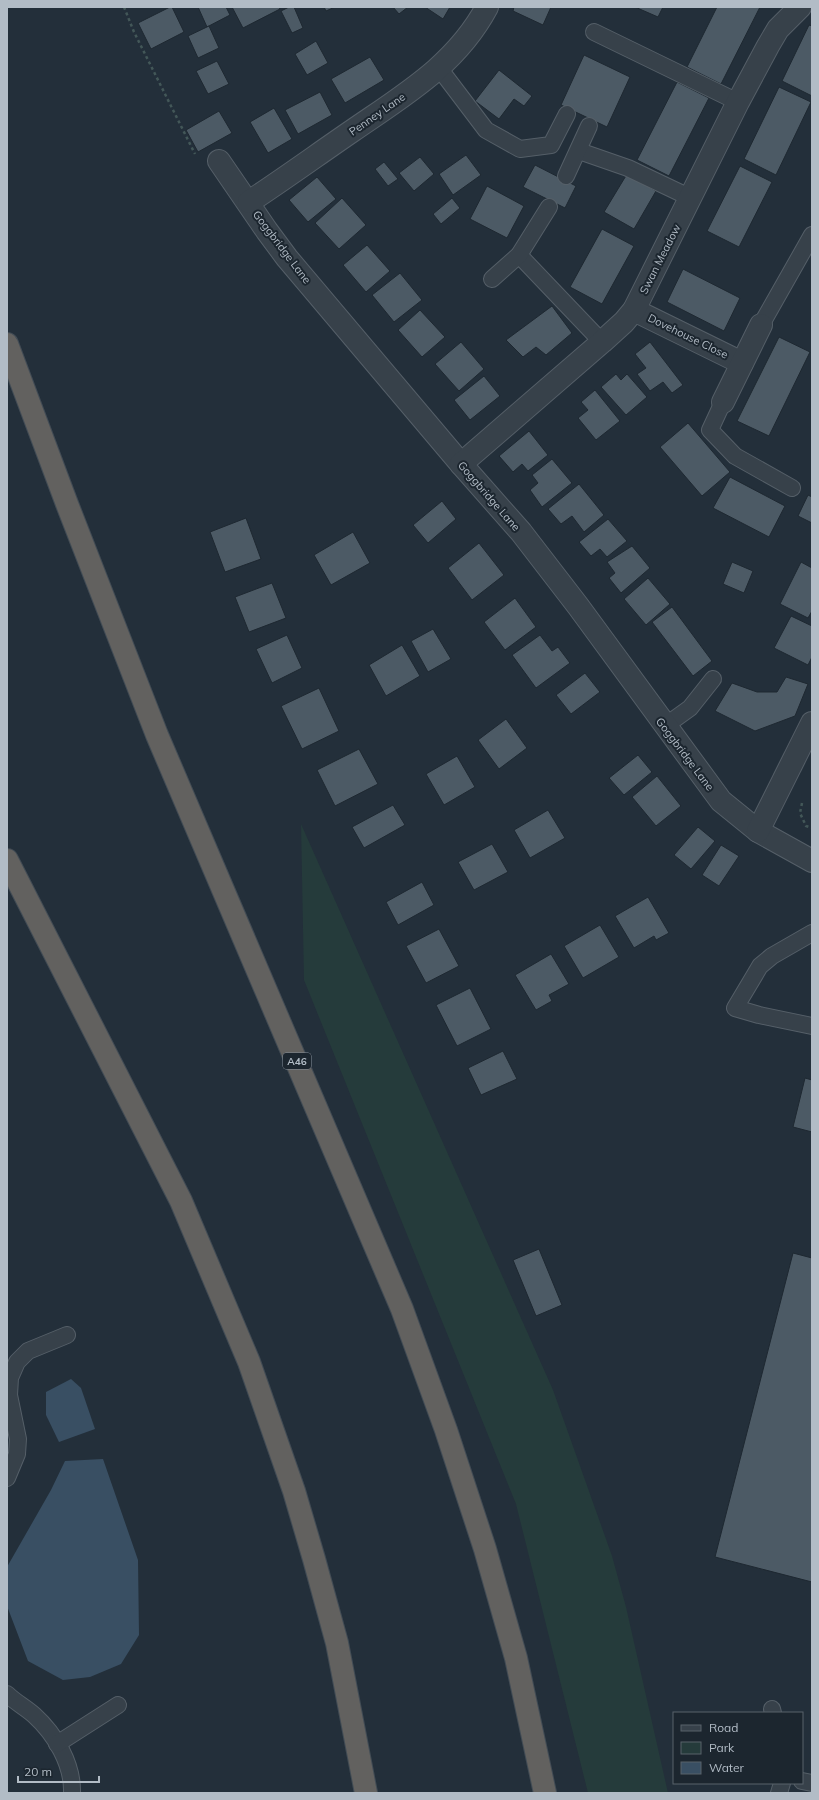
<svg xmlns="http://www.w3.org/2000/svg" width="819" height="1800" font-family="Mulish,sans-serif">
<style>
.green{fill:#253b3b}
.water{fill:#394f63}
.building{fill:#4c5a65;stroke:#1e2831}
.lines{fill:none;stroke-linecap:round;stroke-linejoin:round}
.service-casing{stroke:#555f68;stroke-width:18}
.minor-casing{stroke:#555f68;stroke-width:24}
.trunk-casing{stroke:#424c55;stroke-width:24}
.path{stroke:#435758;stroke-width:2.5;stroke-dasharray:3 3;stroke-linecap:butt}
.service{stroke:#37414a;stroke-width:16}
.minor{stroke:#37414a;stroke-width:22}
.trunk{stroke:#62615f;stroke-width:22}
.labels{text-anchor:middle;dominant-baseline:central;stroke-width:4;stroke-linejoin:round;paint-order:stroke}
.shield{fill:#1c262f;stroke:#858f99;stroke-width:1}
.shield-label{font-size:10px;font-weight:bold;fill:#b2bcc6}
.street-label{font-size:11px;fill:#b2bcc6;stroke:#1c262f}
</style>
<rect width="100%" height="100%" fill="#232f3a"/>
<!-- green -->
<polygon class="green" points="301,824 553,1390 612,1556 626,1607 668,1793 588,1793 516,1504 304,980"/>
<!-- water -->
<g class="water">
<polygon points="71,1379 81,1388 95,1429 59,1442 46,1415 46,1392"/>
<polygon points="103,1459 138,1560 139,1635 121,1664 90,1677 63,1680 28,1661 7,1606 7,1567 51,1490 65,1461"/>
</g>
<!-- building -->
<g class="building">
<polygon points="170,7 172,7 184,32 151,49 138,23"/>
<polygon points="198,7 226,7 230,15 207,27"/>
<polygon points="232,7 279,7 280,9 243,28"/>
<polygon points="289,7 294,7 303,28 292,33 281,11"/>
<polygon points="324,7 335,7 326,11"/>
<polygon points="393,7 408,7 399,14"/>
<polygon points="425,7 450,7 443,19"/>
<polygon points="514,7 551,7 543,25 513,11"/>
<polygon points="635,7 663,7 658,17"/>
<polygon points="717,7 760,7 721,84 687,67"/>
<polygon points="809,25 812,26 812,96 782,81"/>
<polygon points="209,26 219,48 198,58 188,36"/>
<polygon points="316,41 328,63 307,75 295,54"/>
<polygon points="584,55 630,77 607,127 561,105"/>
<polygon points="370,57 384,80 345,103 331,79"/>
<polygon points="217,61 229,84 208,94 196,71"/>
<polygon points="499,70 532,96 524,106 514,99 499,119 475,101"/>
<polygon points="677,82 709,98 669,176 637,160"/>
<polygon points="779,87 811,102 776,175 744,159"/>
<polygon points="320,92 332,115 298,134 285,110"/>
<polygon points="274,108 292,139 268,153 250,122"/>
<polygon points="219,111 232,133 198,152 186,130"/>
<polygon points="466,155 481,175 453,195 439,174"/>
<polygon points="420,157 434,174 414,191 399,173"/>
<polygon points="384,162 398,179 388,186 375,169"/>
<polygon points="535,165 576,186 565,208 523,187"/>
<polygon points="740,166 772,182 739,247 707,231"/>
<polygon points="627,174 656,191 634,229 604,212"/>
<polygon points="317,177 336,199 308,222 289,200"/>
<polygon points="487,186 524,206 507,238 470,219"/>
<polygon points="342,198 366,225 339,249 315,223"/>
<polygon points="452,198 460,208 441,224 433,214"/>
<polygon points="602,229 634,246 602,304 570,287"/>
<polygon points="367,245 390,271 366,292 343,265"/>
<polygon points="683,269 740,298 724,331 667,302"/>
<polygon points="400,273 422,300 394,322 372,295"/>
<polygon points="552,306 572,333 546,355 536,347 523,357 506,340"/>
<polygon points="420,310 445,337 422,357 398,330"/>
<polygon points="779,337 810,352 769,436 737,421"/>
<polygon points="461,342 484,369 459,391 435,364"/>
<polygon points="650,342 683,385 672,393 663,382 650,391 637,374 646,368 635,354"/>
<polygon points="616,374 621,380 627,374 647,397 626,415 601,387"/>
<polygon points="484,376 500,396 470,420 454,400"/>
<polygon points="595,390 620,421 596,440 578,418 588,410 581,402"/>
<polygon points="688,423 730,472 702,496 660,447"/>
<polygon points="529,431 548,455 528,471 522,464 513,472 499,456"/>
<polygon points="552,459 572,483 542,507 530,490 538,483 532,475"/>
<polygon points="730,477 785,506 769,537 713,508"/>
<polygon points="579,484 604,515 584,532 572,516 561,524 548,509"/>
<polygon points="808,495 812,497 812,523 798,516"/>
<polygon points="442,501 456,519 428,543 413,525"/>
<polygon points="246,518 261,559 225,572 210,532"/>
<polygon points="608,519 627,541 607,557 600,549 591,556 579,542"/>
<polygon points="353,532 370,563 331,585 314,555"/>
<polygon points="479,543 504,575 472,600 448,568"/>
<polygon points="632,546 650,568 621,593 609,578 615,573 607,562"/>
<polygon points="732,562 753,571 744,593 723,584"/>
<polygon points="801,562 812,568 812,611 808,618 780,604"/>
<polygon points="648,578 670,604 646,625 624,599"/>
<polygon points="272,583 286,618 249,632 235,597"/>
<polygon points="515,598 536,627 505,650 484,622"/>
<polygon points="672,607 712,661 693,676 652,622"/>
<polygon points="791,616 812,626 812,657 808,665 774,648"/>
<polygon points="433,629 451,659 428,672 411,641"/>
<polygon points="287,635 302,668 272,683 256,649"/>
<polygon points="540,635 552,651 558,647 570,663 536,688 512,655"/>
<polygon points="402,645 420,676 386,696 369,665"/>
<polygon points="585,673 600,692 571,714 556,695"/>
<polygon points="786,677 808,684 795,716 755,731 715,711 732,683 757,692 777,692"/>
<polygon points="319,688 339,731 302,749 281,706"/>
<polygon points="506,719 527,748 499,769 478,740"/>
<polygon points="359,749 378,784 335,806 317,770"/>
<polygon points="638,755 652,772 624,795 609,778"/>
<polygon points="457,756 475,787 444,805 426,774"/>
<polygon points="657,776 681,806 656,826 632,797"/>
<polygon points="393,805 405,825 364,848 352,827"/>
<polygon points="548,810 565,838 530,858 514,830"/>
<polygon points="698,827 715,841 691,869 674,855"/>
<polygon points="492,844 508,872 474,890 458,862"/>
<polygon points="721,845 739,856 719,886 702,875"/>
<polygon points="422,882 434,905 398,925 386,902"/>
<polygon points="648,897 669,933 656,940 654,936 634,948 615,916"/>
<polygon points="600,925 619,957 583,978 564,946"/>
<polygon points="439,929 459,966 426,983 406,946"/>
<polygon points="551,954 569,984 549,995 552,1001 536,1010 515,975"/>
<polygon points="470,988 491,1029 457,1046 436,1005"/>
<polygon points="503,1051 517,1079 481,1095 468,1068"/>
<polygon points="805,1078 812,1080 812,1132 793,1127"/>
<polygon points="539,1249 562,1305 536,1316 513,1260"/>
<polygon points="793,1253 812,1258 812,1582 715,1557"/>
</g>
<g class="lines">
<!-- service casing -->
<g class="service-casing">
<g id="service">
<polyline points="594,32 738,102"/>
<polyline points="439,68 486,130 520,149 551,145 567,114"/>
<polyline points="579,151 628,168 691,198"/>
<polyline points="566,176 589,126"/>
<polyline points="519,255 602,342"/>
<polyline points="492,279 519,255 549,207"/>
<polyline points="761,325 812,235"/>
<polyline points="723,402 710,430 735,456 792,488"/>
<polyline points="665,726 690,708 713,679"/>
<polyline points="812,933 772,956 760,966 735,1008 759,1015 812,1026"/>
<polyline points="7,1478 17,1454 18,1439 9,1395 10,1378 17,1362 28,1351 67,1335"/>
<path d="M7,1694C15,1702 25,1707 34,1715C55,1734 73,1764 72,1793"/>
<polyline points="772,1709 773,1713"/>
<polyline points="57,1744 118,1705"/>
<polyline points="802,1781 812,1783"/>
<polyline points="779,1793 782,1783"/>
</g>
</g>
<!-- minor casing -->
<g class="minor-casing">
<g id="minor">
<polyline points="219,161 267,231 287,258 461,464 521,532 578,606 721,801 758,831 812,861"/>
<path d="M249,202C284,179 317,155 352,131C404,95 456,65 487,7"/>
<polyline points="634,310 742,363"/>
<polyline points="723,402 761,325"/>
<polyline points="461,464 602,342 624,322 634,310 738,102 768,46 778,29 800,7"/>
<polyline points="758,831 812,723"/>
</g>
</g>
<!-- trunk casing -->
<g class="trunk-casing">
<g id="trunk">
<polyline points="7,344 67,504 157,735 402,1309 446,1430 485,1549 516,1658 545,1793"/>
<polyline points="7,860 181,1201 249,1362 294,1491 314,1559 337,1643 366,1793"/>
</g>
</g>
<!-- path -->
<g class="path">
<polyline points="124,7 134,32 195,154"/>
<polyline points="802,803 800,813 806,826 812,828"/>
</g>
<!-- service -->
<use href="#service" class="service"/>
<!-- minor -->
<use href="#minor" class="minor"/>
<!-- trunk -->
<use href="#trunk" class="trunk"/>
</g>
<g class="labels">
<!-- shield labels -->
<rect class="shield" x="283" y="1053" width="28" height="16" rx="3"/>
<g class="shield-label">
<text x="297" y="1061">A46</text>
</g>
<!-- street labels -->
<g class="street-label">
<text transform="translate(377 114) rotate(-35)">Penney Lane</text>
<text transform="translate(282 247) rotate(53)">Goggbridge Lane</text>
<text transform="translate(660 259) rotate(-63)">Swan Meadow</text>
<text transform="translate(688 336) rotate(26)">Dovehouse Close</text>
<text transform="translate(489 496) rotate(49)">Goggbridge Lane</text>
<text transform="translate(685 754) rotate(53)">Goggbridge Lane</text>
</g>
</g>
<!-- border -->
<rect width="819" height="1800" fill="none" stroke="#b2bcc6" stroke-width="16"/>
<!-- legend -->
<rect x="673" y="1712" width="130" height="72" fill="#1c262f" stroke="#58626b"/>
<rect x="681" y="1725" width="20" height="6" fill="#37414a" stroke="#58626b"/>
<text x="709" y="1732" font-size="12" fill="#b2bcc6">Road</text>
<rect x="681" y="1742" width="20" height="12" fill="#253b3b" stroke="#58626b"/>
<text x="709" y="1752" font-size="12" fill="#b2bcc6">Park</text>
<rect x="681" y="1762" width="20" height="12" fill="#394f63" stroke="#58626b"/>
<text x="709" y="1772" font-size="12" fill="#b2bcc6">Water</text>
<!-- scale -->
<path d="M18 1776v6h81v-6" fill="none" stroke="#b2bcc6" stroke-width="2"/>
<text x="24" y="1776" font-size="12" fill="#b2bcc6" stroke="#1c262f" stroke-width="3" paint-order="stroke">20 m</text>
</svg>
